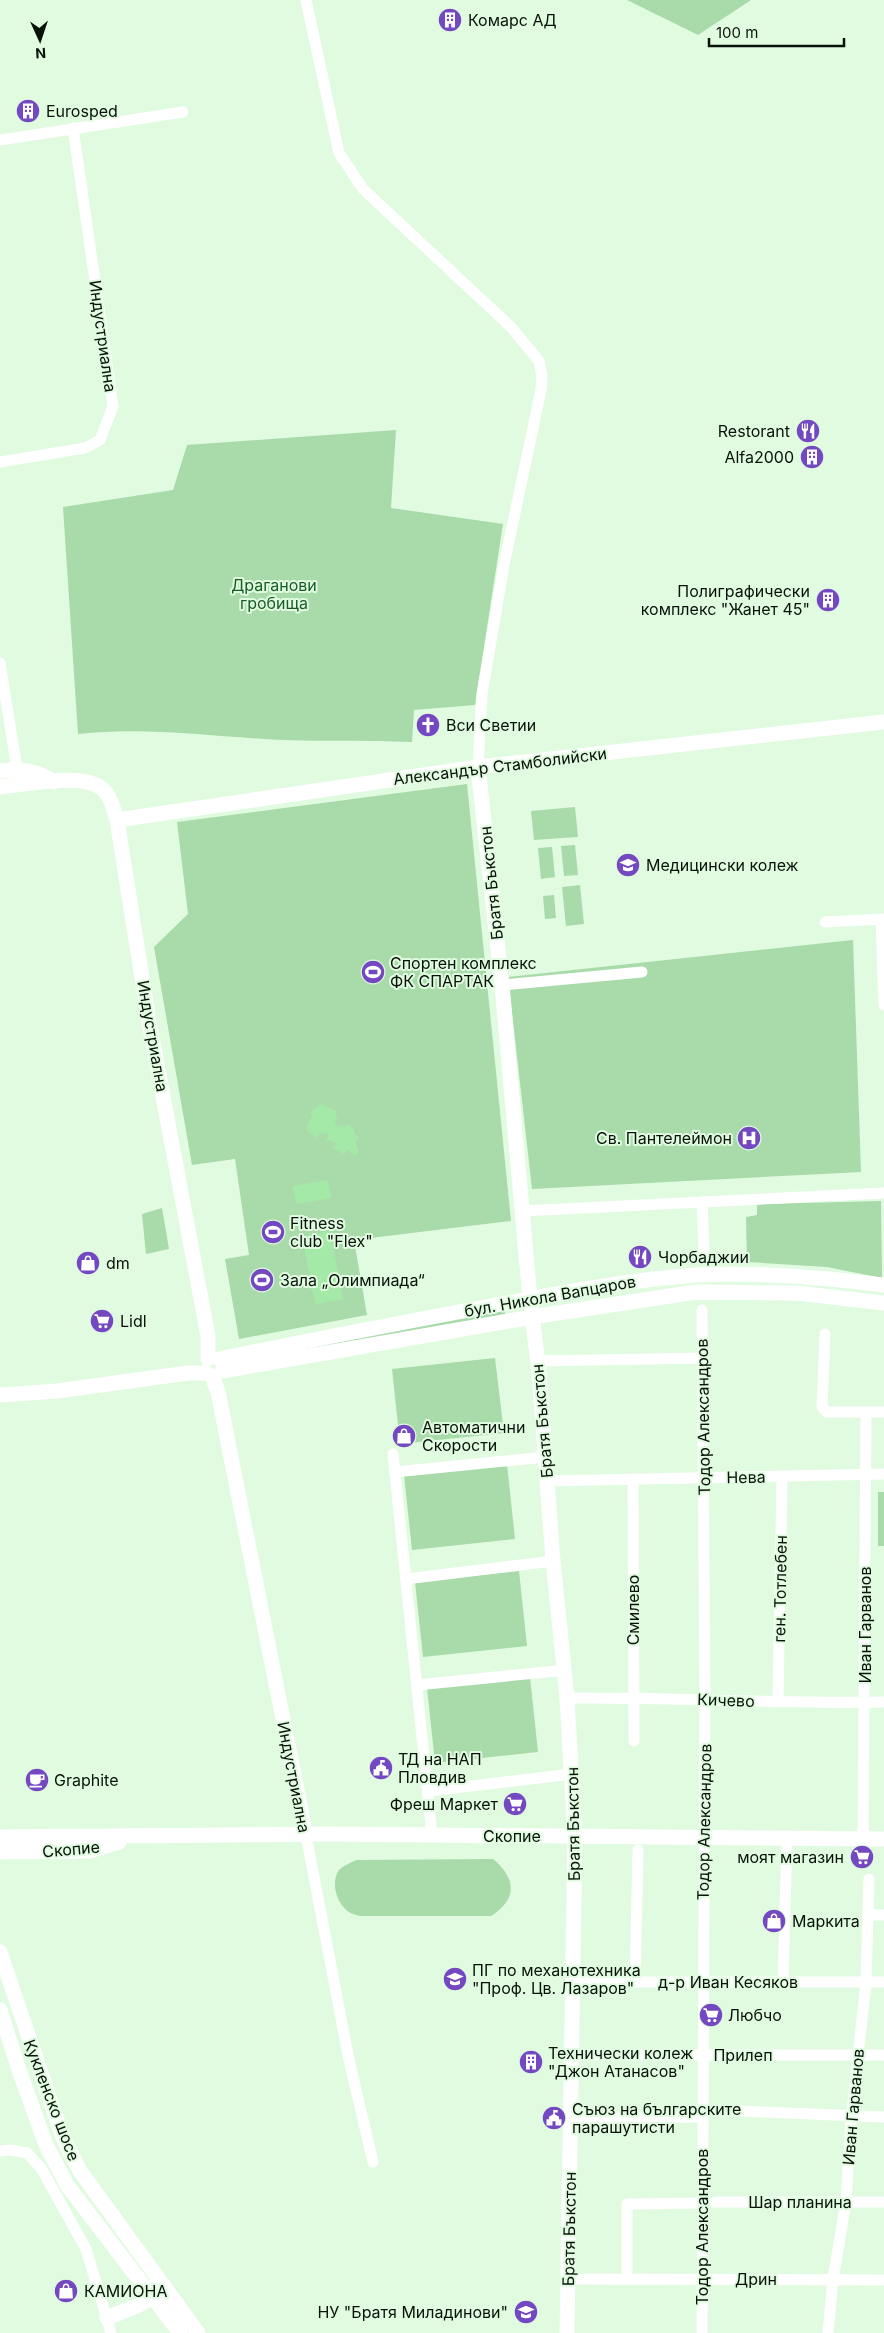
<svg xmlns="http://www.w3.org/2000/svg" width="884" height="2333" font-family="Inter,sans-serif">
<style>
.green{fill:#a8daaa}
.water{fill:#a5e9a8}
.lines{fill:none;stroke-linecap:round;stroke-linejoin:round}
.street{stroke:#fff;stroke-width:11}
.secondary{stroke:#fff;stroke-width:15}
.labels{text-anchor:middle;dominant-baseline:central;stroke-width:4;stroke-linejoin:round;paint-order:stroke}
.poi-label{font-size:16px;fill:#091209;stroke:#e1fbe1;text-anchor:start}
.street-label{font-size:16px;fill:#091209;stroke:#e1fbe1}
.park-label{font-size:16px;fill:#155c21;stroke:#e1fbe1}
</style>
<rect width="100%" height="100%" fill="#e1fbe1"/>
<!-- green -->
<g class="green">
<polygon points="627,0 751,0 698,35"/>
<path d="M396,430L391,508L503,524L475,705L414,710L412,742C363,740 313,742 264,739C201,735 140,727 78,734L63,507L173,490L187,445Z"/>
<polygon points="467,784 511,1221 354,1240 367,1315 239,1339 225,1259 249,1255 235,1159 192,1165 154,947 188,914 177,822"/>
<polygon points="575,807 578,837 534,840 531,811"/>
<polygon points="575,845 578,875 564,876 561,846"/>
<polygon points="552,847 555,877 541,879 538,848"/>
<polygon points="580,885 584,924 566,926 562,887"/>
<polygon points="554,895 556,918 545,919 543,896"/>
<polygon points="853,940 861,1172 532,1189 508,977"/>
<polygon points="881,1201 882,1278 827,1267 747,1262 746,1217 757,1215 757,1204"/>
<polygon points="162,1208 169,1249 146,1254 142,1214"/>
<polygon points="504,1308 505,1314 248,1360"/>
<polygon points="495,1358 504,1433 400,1444 392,1369"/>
<polygon points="507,1464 515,1539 412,1550 404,1475"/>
<rect x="878" y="1492" width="6" height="54"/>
<polygon points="519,1571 527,1646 423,1657 415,1582"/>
<polygon points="530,1677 538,1752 435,1763 427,1688"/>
<path d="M493,1859C516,1878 518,1899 491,1916H360C356,1915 352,1914 349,1912C337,1905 330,1882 339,1870C343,1866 350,1863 356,1860Z"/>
</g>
<!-- water -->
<g class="water">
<polygon points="320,1104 335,1110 337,1119 334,1123 339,1127 341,1125 345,1127 347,1124 353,1128 354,1133 359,1137 355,1143 359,1151 356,1156 347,1150 344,1154 333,1148 336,1143 326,1140 329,1135 326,1133 320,1134 317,1138 307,1131 307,1125 312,1116 311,1112"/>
<polygon points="328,1180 331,1198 296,1204 293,1186"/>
<polygon points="330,1231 343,1299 315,1304 302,1236"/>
</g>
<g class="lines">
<!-- street -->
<g class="street">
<polyline points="306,0 339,153 363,189 511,327 539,361 542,377 541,390 504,565 482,694 478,767"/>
<polyline points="0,140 183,112"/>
<polyline points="0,462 85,448 100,440 113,406 73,128"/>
<polyline points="0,663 17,769"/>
<polyline points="881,919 884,1005"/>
<polyline points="825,922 884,919"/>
<polyline points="502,985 642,972"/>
<polyline points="702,1202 704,1251"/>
<polyline points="522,1211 884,1193"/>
<polyline points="825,1334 822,1407 827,1412 884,1412"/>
<polyline points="538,1361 703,1358"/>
<polyline points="393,1454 432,1835"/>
<polyline points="395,1472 546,1457"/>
<polyline points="633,1479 634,1741"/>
<polyline points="547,1481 884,1474"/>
<polyline points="406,1579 553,1561"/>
<polyline points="417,1685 566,1670"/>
<path d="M567,1698C673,1697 778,1704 884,1702"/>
<polyline points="778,1702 782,1476"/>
<polyline points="429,1791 572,1774"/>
<polyline points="306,1835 349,2060 373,2162"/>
<polyline points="863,1838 866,1412"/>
<polyline points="868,1915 884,1915"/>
<polyline points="573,1982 884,1982"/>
<polyline points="635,1982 638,1850"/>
<polyline points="783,1982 787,1838"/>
<polyline points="572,2055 884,2055"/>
<polyline points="713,2110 884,2117"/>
<polyline points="571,2118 702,2117"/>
<polyline points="0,2151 11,2150 27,2153 41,2168 86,2249 111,2333"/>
<polyline points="715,2202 884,2202"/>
<polyline points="568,2279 884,2280"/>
<polyline points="627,2279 627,2204 703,2203"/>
<polyline points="702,2333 705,1699 702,1310"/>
<polyline points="828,2333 833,2279 846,2202 851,2120 866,1982 869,1879"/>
</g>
<!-- secondary -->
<g class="secondary">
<polyline points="478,767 502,985 530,1299 539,1372 553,1561 567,1698 575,1836 567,2333"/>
<path d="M0,771C21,769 36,770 54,782"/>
<path d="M0,787C25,785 92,769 107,794C112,801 114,812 117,820L149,1022L208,1336V1359"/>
<polyline points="117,820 478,767 884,722"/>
<path d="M219,1359C310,1340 400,1323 490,1306C558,1294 626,1280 696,1275C759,1272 821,1277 884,1285"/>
<polyline points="222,1371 532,1317 696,1292 797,1293 884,1303"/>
<polyline points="212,1376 218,1392 306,1835"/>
<polyline points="0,1395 57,1391 188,1373 206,1373"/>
<polyline points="0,1837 328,1834 884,1839"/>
<polyline points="0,1852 89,1851 119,1842"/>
<polyline points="0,1952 63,2138 80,2171 198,2333"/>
<polyline points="0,2010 19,2070 46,2145 67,2185 180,2333"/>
<polyline points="107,2318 137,2306 160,2292"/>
</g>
</g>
<!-- icons -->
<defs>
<g id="building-disc" transform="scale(1.25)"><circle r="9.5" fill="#7348c0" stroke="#e1fbe1"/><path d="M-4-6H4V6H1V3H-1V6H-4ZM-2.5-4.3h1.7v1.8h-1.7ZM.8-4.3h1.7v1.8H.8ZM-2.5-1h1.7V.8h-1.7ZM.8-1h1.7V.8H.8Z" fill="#fff"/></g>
<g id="restaurant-disc" transform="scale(1.25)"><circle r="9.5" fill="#7348c0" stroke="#e1fbe1"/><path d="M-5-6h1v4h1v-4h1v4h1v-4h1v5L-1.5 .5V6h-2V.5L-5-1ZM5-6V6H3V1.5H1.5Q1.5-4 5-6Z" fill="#fff"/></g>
<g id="church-disc" transform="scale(1.25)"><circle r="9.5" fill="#7348c0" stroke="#e1fbe1"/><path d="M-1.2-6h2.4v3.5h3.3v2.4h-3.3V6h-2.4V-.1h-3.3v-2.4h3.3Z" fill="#fff"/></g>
<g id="university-disc" transform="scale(1.25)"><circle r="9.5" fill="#7348c0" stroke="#e1fbe1"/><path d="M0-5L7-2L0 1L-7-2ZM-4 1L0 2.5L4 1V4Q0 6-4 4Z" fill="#fff"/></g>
<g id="stadium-disc" transform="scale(1.25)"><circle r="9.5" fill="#7348c0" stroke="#e1fbe1"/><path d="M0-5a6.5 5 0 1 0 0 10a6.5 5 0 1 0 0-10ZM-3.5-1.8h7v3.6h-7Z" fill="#fff"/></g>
<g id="hospital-disc" transform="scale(1.25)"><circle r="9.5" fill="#7348c0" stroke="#e1fbe1"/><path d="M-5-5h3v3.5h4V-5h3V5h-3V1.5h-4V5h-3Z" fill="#fff"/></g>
<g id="shop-disc" transform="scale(1.25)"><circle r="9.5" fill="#7348c0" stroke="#e1fbe1"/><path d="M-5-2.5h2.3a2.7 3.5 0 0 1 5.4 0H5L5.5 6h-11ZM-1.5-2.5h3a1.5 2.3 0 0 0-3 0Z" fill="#fff"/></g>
<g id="supermarket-disc" transform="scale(1.25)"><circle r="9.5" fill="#7348c0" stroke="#e1fbe1"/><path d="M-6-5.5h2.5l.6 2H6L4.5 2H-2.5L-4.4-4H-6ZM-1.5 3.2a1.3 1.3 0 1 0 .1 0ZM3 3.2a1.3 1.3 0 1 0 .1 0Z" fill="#fff"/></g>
<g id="civic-disc" transform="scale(1.25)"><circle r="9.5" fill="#7348c0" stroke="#e1fbe1"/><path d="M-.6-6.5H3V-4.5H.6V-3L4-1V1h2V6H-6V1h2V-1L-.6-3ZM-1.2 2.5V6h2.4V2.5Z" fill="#fff"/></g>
<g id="cafe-disc" transform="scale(1.25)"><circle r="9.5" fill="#7348c0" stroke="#e1fbe1"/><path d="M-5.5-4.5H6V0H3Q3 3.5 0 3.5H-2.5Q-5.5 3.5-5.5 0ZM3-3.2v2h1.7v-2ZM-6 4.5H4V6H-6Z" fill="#fff"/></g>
<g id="school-disc" transform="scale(1.25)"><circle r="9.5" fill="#7348c0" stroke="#e1fbe1"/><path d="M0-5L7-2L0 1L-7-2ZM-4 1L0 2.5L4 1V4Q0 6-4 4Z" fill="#fff"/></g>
</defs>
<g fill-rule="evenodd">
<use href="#building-disc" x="450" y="20"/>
<use href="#building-disc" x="28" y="111"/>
<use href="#restaurant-disc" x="808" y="431"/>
<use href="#building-disc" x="812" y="457"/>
<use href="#building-disc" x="828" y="600"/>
<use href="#church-disc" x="428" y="725"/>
<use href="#university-disc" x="628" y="865"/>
<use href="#stadium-disc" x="373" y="972"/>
<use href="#hospital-disc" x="749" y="1138"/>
<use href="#stadium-disc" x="273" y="1232"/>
<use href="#restaurant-disc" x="640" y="1257"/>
<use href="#shop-disc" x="88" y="1263"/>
<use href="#stadium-disc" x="262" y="1280"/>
<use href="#supermarket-disc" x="102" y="1321"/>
<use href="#shop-disc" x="404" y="1436"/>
<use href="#civic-disc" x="381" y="1768"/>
<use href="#cafe-disc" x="37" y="1780"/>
<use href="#supermarket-disc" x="515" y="1804"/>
<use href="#supermarket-disc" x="862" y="1857"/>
<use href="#shop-disc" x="774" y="1921"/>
<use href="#school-disc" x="455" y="1979"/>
<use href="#supermarket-disc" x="711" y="2015"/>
<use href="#building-disc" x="531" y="2062"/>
<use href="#civic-disc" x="554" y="2118"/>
<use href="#shop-disc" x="66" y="2291"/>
<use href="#school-disc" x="526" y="2312"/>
</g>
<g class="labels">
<!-- poi labels -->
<g class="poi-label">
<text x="468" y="20">Комарс АД</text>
<text x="46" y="111">Eurosped</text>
<text x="790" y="431" text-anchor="end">Restorant</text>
<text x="794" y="457" text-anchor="end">Alfa2000</text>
<text x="810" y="591" text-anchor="end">Полиграфически<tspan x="810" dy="18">комплекс "Жанет 45"</tspan></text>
<text x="446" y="725">Вси Светии</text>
<text x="646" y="865">Медицински колеж</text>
<text x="390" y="963">Спортен комплекс<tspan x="390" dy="18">ФК СПАРТАК</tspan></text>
<text x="732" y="1138" text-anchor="end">Св. Пантелеймон</text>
<text x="290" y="1223">Fitness<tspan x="290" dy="18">club "Flex"</tspan></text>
<text x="658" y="1257">Чорбаджии</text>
<text x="106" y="1263">dm</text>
<text x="280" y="1280">Зала „Олимпиада“</text>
<text x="120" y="1321">Lidl</text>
<text x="422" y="1427">Автоматични<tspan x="422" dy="18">Скорости</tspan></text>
<text x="398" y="1759">ТД на НАП<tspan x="398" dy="18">Пловдив</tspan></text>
<text x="54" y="1780">Graphite</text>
<text x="498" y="1804" text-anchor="end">Фреш Маркет</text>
<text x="844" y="1857" text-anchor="end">моят магазин</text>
<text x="792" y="1921">Маркита</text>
<text x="472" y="1970">ПГ по механотехника<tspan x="472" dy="18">"Проф. Цв. Лазаров"</tspan></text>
<text x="728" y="2015">Любчо</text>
<text x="548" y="2053">Технически колеж<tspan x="548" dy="18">"Джон Атанасов"</tspan></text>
<text x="572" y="2109">Съюз на българските<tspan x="572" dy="18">парашутисти</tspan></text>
<text x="84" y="2291">КАМИОНА</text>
<text x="508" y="2312" text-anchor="end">НУ "Братя Миладинови"</text>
</g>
<!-- street labels -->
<g class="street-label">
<text transform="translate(103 336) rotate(82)">Индустриална</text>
<text transform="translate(500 766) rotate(-7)">Александър Стамболийски</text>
<text transform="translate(491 883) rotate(-96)">Братя Бъкстон</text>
<text transform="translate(153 1036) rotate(80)">Индустриална</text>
<text transform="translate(550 1296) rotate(-10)">бул. Никола Вапцаров</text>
<text transform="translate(703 1417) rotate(-91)">Тодор Александров</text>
<text transform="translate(542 1421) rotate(-95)">Братя Бъкстон</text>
<text transform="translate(746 1477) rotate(-1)">Нева</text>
<text transform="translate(780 1589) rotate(-89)">ген. Тотлебен</text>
<text transform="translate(633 1610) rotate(-90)">Смилево</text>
<text transform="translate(865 1625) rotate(-90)">Иван Гарванов</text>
<text transform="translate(726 1700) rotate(2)">Кичево</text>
<text transform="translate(294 1777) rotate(79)">Индустриална</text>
<text transform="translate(704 1822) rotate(-89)">Тодор Александров</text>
<text transform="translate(573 1824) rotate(-91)">Братя Бъкстон</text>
<text x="512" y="1836">Скопие</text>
<text transform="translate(71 1849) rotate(-5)">Скопие</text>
<text x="728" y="1982">д-р Иван Кесяков</text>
<text x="743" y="2055">Прилеп</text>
<text transform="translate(52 2100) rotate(69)">Кукленско шосе</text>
<text transform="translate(853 2107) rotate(-85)">Иван Гарванов</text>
<text x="800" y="2202">Шар планина</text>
<text transform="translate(702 2227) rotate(-90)">Тодор Александров</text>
<text transform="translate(569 2229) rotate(-89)">Братя Бъкстон</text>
<text x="756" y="2279">Дрин</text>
</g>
<!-- park labels -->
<g class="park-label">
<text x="274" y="585">Драганови<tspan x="274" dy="18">гробища</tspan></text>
</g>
</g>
<!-- north arrow -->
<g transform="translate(40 40) rotate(177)" stroke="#e1fbe1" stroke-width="4" paint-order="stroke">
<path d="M0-4L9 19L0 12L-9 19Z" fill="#091209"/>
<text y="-8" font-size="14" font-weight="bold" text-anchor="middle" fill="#091209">N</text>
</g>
<!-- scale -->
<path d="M709 38v8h135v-8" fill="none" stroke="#091209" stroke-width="2.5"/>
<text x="716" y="38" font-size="15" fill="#091209" stroke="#e1fbe1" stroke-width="4" paint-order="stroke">100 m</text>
</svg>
